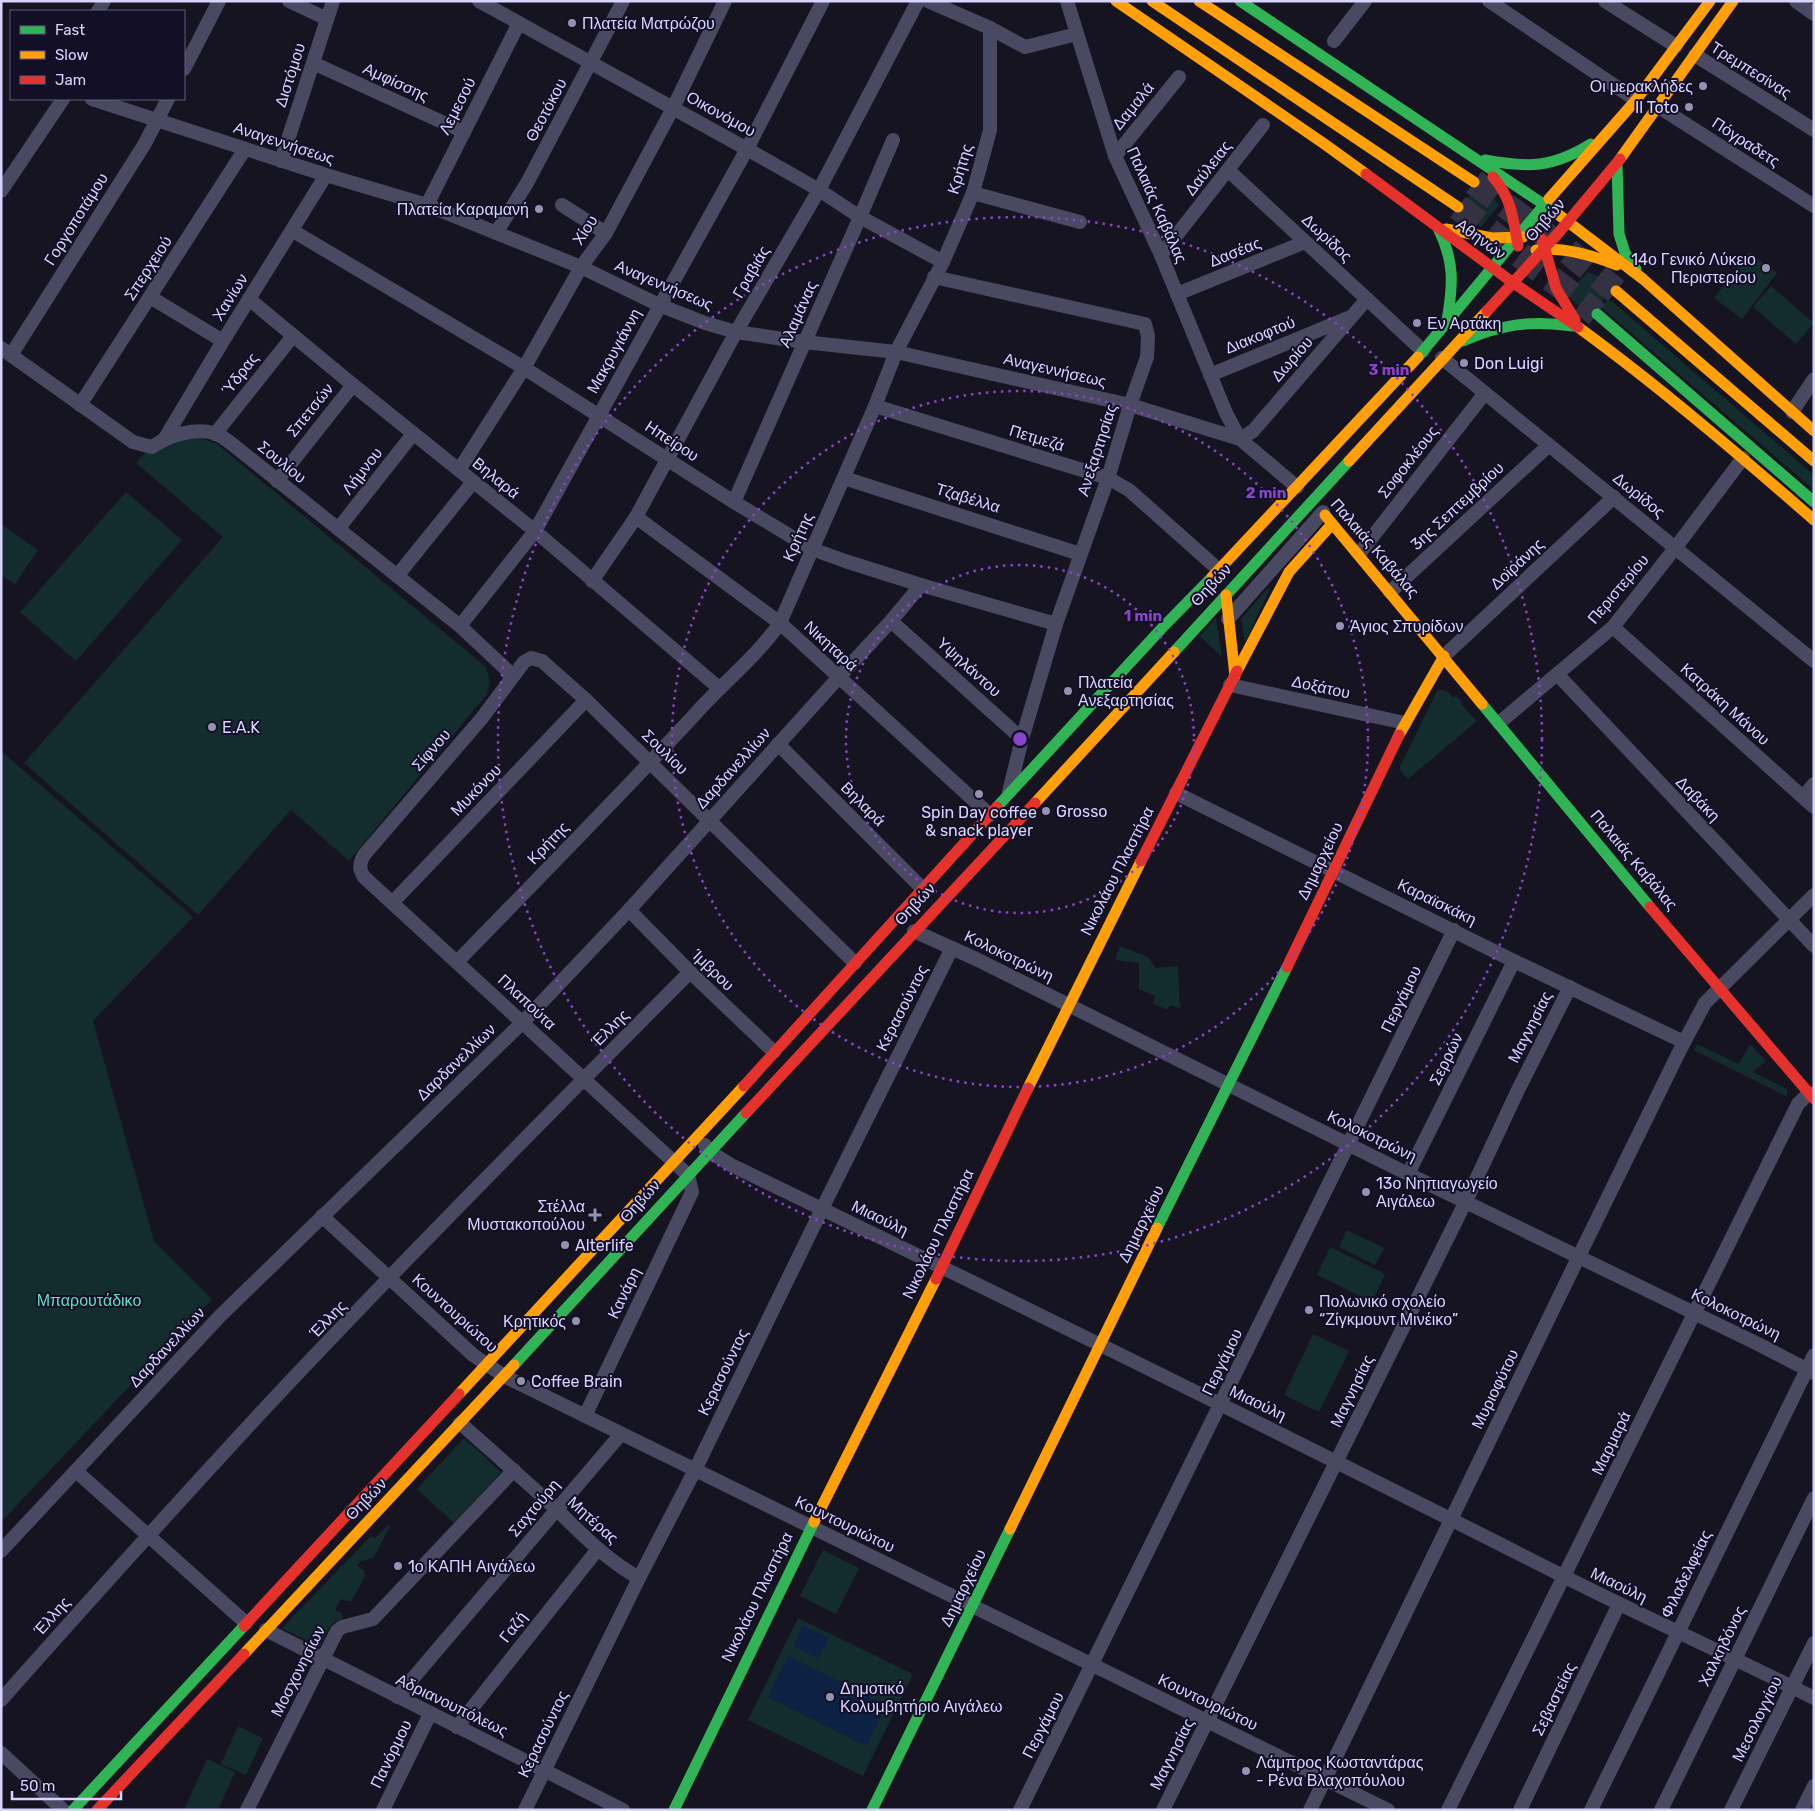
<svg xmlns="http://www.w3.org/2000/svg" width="1815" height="1811" font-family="Rubik,sans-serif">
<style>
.green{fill:#132c2d}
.water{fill:#0d2144}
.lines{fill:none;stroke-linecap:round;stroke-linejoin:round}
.highway-tunnel{stroke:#333142;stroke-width:26;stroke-dasharray:26 13;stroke-linecap:butt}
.street{stroke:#4a4962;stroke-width:14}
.fast{stroke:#30b455;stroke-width:11}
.slow{stroke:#ff9f0a;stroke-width:11}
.jam{stroke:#e5322d;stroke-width:11}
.ring{fill:none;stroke:#8945c9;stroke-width:2.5;stroke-dasharray:2.5 5}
.poi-dot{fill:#9591b1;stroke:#130f26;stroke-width:2}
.labels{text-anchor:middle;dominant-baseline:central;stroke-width:4;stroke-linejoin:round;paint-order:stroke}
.poi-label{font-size:16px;fill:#d9d4ff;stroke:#130f26;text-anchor:start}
.street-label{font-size:16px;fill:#d9d4ff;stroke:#130f26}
.park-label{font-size:16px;fill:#5fe0c0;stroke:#130f26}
.centre{fill:#8945c9;stroke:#130f26;stroke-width:2.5}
.ring-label{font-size:15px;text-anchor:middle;font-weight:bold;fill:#8945c9;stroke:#130f26;stroke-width:4;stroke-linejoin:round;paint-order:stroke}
</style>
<rect width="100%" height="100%" fill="#161421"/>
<!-- green -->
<g class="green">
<polygon points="1480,182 1499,205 1481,227 1457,213"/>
<polygon points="1749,252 1777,273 1742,319 1714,298"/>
<polygon points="1588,272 1616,285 1589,317 1567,294"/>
<polygon points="1771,286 1814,323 1796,344 1753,307"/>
<polygon points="1608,298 1814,475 1814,490 1602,308"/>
<polygon points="201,438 217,444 486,667 490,681 487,694 349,861 291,810 198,915 24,763 223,537 136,463 146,452 167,447 185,439"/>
<polygon points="126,492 182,540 76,661 20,612"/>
<polygon points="1,524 38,550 15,584 1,575"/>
<polygon points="1267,589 1270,589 1245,642 1241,619"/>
<polygon points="1216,618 1222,657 1200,636"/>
<polygon points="1442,690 1448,692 1453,698 1456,696 1461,701 1461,704 1477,721 1408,779 1399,769 1437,691"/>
<polygon points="1,751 193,917 93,1021 154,1241 212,1299 1,1522"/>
<polygon points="1120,946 1148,957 1156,968 1178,966 1180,1008 1170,1005 1167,1010 1153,1003 1155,996 1139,989 1139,963 1115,960"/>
<polygon points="1697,1044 1739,1064 1750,1044 1766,1061 1753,1072 1787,1089 1787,1094 1786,1096 1694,1050"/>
<polygon points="1347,1230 1384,1248 1375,1265 1339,1247"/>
<polygon points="1330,1247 1385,1274 1372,1302 1317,1275"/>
<polygon points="1313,1334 1349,1351 1319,1412 1284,1395"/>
<polygon points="464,1438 501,1472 454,1523 417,1489"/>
<path d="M388,1525L390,1526L374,1557L360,1562L357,1566L364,1570L365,1576L351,1602L341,1599L335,1610L342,1613L343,1619C328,1621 326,1635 320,1647L282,1628L371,1536L375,1538Z"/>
<polygon points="823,1550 859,1568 836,1614 800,1596"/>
<polygon points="798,1618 913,1674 863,1776 748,1720"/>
<polygon points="238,1726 263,1738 246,1775 221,1764"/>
<polygon points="207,1759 235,1772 218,1810 184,1810"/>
</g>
<!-- water -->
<g class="water">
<polygon points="803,1625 829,1638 818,1658 793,1646"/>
<polygon points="788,1656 887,1705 866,1746 768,1697"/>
</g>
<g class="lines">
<!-- highway-tunnel -->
<g class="highway-tunnel">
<polyline points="1474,182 1570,253 1616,291"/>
<polyline points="1458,207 1597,314"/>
</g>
<!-- street -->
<g class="street">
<polyline points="289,1 327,19"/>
<polyline points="479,1 747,149 819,190 860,217 943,262"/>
<polyline points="928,1 990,28 1025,47 1077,34"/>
<polyline points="1067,1 1115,156 1161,255 1226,413 1240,439 1297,487"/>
<polyline points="1489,1 1636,100"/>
<polyline points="1605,1 1676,46"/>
<polyline points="1796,1 1814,14"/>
<polyline points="98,11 104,1"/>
<polyline points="1334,41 1365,1"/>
<polyline points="1695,55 1814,130"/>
<polyline points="313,63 464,132"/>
<polyline points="184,69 219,1"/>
<polyline points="92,99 326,175 427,205 581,267 659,305 705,323 736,332 804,342 896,352 1130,405 1240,439"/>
<polyline points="1659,107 1814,206"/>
<polyline points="1115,156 1179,77"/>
<polyline points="281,161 333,1"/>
<polyline points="1229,171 1423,351"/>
<polyline points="1,191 63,99"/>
<polyline points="973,193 1080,222"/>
<polyline points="427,205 519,23"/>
<polyline points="562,205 606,233"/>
<polyline points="293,231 524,368 734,502 812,549 845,561 921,585 1056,624"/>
<polyline points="496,233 527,183 623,1"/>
<polyline points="1161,255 1263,125"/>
<polyline points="934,277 1145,324 1148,336 1147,357 1130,405 1108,478 1056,624 1022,739 1009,792"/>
<polyline points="1177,294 1305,242"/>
<polyline points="150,297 223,341"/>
<polyline points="249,299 353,385 535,531 719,688"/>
<path d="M1,348L133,442L152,447C170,435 193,428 214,433C220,435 227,440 232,444L460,626L509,672L510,680"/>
<polyline points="11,355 144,145 168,99"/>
<polyline points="1442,358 1814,661"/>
<polyline points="1210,375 1348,318"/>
<polyline points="80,405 245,149"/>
<polyline points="875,406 1108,478 1129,490 1219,570"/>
<polyline points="1792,412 1814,379"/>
<polyline points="215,434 293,336"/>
<polyline points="165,438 223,341 326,175"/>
<polyline points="1240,439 1253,431 1367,299"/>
<polyline points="459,470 524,368 581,267 606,233 673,108 725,1"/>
<polyline points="844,478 1080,554"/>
<polyline points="277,481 353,385"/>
<polyline points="734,502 860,217 893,140"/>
<polyline points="636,517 780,623 990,815"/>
<polyline points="338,529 413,434"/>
<polyline points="1359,554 1485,393"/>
<polyline points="397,576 473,482"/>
<polyline points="592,581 636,517 736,332 819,190 918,1"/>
<polyline points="1390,592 1549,445"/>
<polyline points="1228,619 1323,512"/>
<polyline points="891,621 1022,739"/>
<polyline points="460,626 535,531 747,149 823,1"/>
<polyline points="1613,627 1814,807"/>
<polyline points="1444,656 1614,497"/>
<polyline points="1558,675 1814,946"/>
<polyline points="1230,685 1405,723"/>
<polyline points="1499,723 1613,627 1676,547 1743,458"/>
<polyline points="778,744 923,889"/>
<polyline points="1176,793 1514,961 1684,1042"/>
<polyline points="1803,797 1814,784"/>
<polyline points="392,903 586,700"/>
<polyline points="629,910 690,972 774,1052"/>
<polyline points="914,931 976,959 1408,1174 1760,1345 1814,1373"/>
<path d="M457,962C537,879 619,797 697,712C724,682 757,656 780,623L875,406L896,352L943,262L973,193L990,130V28"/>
<path d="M705,1145L710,1152L731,1165C1009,1299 1287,1436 1563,1576C1646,1618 1731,1656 1814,1698"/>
<polyline points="1408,1174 1514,961"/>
<polyline points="322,1216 473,1355 504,1376 1388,1810"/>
<path d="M585,1416L692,1192L688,1175L364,877C359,869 359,864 364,855L482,718L524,662L531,658L542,661L586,700L855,963"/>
<path d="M460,1423C492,1451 523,1479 554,1507C581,1533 606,1560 639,1578"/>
<polyline points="76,1471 246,1623"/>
<polyline points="1,1551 220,1316 523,1022 629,910 839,677 891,621 921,585"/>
<polyline points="266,1630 623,1810"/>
<polyline points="397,1697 621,1434"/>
<path d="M1,1700C89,1601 178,1502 268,1405C406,1258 548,1115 690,972"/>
<polyline points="457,1727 598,1549"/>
<polyline points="1,1753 63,1810"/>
<polyline points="247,1810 337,1631 342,1627 373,1619 514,1470"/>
<polyline points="383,1810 430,1714"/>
<polyline points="525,1810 639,1578 695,1470 822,1209 952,948"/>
<polyline points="1020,1810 1454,930"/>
<polyline points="1163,1810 1466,1201 1518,1090 1570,987"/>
<polyline points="1310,1810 1579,1256 1682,1046 1705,1003 1814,895"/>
<polyline points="1448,1810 1798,1104 1809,1093"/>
<polyline points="1520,1810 1619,1604"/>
<polyline points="1591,1810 1814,1355"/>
<polyline points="1661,1810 1814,1498"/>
<polyline points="1731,1810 1814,1643"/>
<polyline points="1802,1810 1814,1786"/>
</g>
<!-- fast -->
<g class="fast">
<polyline points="1240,1 1555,212"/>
<path d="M1485,160C1529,168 1552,168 1591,144"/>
<polyline points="1617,164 1619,234 1625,253 1636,269"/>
<path d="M1438,228C1455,262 1453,285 1447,321"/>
<polyline points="1597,314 1814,502"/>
<path d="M1463,341C1502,324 1531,320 1573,326"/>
<polyline points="1418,357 1549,199"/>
<polyline points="1174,652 1349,461"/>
<polyline points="1482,704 1650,907"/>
<polyline points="997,807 1163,627 1212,577"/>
<polyline points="1157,1228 1287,967"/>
<polyline points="514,1365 746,1113"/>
<polyline points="73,1810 244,1626"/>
<polyline points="674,1810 814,1522"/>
<polyline points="872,1810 1010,1529"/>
</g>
<!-- slow -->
<g class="slow">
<polyline points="1116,1 1323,143 1366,174"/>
<polyline points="1152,1 1458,207"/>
<polyline points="1199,1 1474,182"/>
<polyline points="1620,159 1733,1"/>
<polyline points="1549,199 1636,100 1710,1"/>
<polyline points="1555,212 1643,279 1814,431"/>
<polyline points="1446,229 1492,238 1523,237"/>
<path d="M1536,250C1564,247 1591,255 1617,265"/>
<polyline points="1616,291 1814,461"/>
<path d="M1578,327C1660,387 1737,453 1814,520"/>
<polyline points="1349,461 1487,311"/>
<polyline points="1325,515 1482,704"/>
<polyline points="1212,577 1418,357"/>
<polyline points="1226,595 1235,676"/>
<polyline points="1237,671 1289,572 1332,524"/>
<polyline points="1399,735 1444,656"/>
<polyline points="1035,803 1174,652"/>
<polyline points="1028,1088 1141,861"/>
<polyline points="459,1394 744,1086"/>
<polyline points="814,1522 936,1279"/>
<polyline points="1010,1529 1157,1228"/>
<polyline points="244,1654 514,1365"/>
</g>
<!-- jam -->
<g class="jam">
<polyline points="1366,174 1512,282 1578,327"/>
<path d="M1493,177C1512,199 1513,218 1518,246"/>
<polyline points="1542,239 1556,288 1575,320"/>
<polyline points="1487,311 1561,230 1620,159"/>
<polyline points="1141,861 1237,671"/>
<polyline points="1650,907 1814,1099"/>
<polyline points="1287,967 1399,735"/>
<polyline points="744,1086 997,807"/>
<polyline points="746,1113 1035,803"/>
<polyline points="936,1279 1028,1088"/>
<polyline points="244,1626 459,1394"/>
<polyline points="97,1810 244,1654"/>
</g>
</g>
<!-- distance rings -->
<g class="ring">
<circle cx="1020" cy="739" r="174"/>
<circle cx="1020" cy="739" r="348"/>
<circle cx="1020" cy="739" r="522"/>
</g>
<!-- markers -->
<g class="poi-dot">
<circle cx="572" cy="23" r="5"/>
<circle cx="1703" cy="86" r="5"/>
<circle cx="1689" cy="107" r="5"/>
<circle cx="539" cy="209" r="5"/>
<circle cx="1766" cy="268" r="5"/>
<circle cx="1417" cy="323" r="5"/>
<circle cx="1464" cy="363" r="5"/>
<circle cx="1340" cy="626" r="5"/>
<circle cx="1068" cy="691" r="5"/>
<circle cx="212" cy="727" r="5"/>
<circle cx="979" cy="794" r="5"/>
<circle cx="1046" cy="811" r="5"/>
<circle cx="1366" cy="1192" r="5"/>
<path d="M592.5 1207.5h5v5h5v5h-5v5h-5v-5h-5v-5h5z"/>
<circle cx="565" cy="1245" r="5"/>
<circle cx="1309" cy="1310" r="5"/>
<circle cx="576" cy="1321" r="5"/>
<circle cx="521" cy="1381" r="5"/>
<circle cx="398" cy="1566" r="5"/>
<circle cx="830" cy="1697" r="5"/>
<circle cx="1246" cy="1771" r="5"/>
</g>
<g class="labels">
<!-- poi labels -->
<g class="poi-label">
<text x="582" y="23">Πλατεία Ματρώζου</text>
<text x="1693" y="86" text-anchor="end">Οι μερακλήδες</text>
<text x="1679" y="107" text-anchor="end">Il Toto</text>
<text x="529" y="209" text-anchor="end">Πλατεία Καραμανή</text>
<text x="1756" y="259" text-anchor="end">14ο Γενικό Λύκειο<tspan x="1756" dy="18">Περιστερίου</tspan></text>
<text x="1427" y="323">Εν Αρτάκη</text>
<text x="1474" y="363">Don Luigi</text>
<text x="1350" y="626">Άγιος Σπυρίδων</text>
<text x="1078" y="682">Πλατεία<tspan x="1078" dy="18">Ανεξαρτησίας</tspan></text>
<text x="222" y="727">E.A.K</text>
<text x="1056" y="811">Grosso</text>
<text x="979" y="812" text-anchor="middle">Spin Day coffee<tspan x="979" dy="18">&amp; snack player</tspan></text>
<text x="1376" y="1183">13ο Νηπιαγωγείο<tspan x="1376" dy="18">Αιγάλεω</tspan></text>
<text x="585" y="1206" text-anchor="end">Στέλλα<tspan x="585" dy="18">Μυστακοπούλου</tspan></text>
<text x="575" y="1245">Alterlife</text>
<text x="1319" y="1301">Πολωνικό σχολείο<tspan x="1319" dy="18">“Ζίγκμουντ Μινέικο”</tspan></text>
<text x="566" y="1321" text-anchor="end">Κρητικός</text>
<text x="531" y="1381">Coffee Brain</text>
<text x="408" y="1566">1ο ΚΑΠΗ Αιγάλεω</text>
<text x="840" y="1688">Δημοτικό<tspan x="840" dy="18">Κολυμβητήριο Αιγάλεω</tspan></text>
<text x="1256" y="1762">Λάμπρος Κωσταντάρας<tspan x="1256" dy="18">- Ρένα Βλαχοπόυλου</tspan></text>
</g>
<!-- street labels -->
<g class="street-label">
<text transform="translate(1751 70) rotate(32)">Τρεμπεσίνας</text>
<text transform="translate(290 75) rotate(-72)">Διστόμου</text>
<text transform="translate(396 82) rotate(25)">Αμφίσσης</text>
<text transform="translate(457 106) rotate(-63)">Λεμεσού</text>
<text transform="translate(1133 106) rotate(-51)">Δαμαλά</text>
<text transform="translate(546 110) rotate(-62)">Θεοτόκου</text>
<text transform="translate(721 114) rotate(29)">Οικονόμου</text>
<text transform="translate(1746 142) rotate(33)">Πόγραδετς</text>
<text transform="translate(284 143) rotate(18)">Αναγεννήσεως</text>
<text transform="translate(1208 168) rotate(-52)">Δαύλειας</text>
<text transform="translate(960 169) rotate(-73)">Κρήτης</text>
<text transform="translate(1157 205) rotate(66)">Παλαιάς Καβάλας</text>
<text transform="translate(76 219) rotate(-58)">Γοργοποτάμου</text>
<text transform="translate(1545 220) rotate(-49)">Θηβών</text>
<text transform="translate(585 230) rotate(-57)">Χίου</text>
<text transform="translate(1327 238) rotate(43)">Δωρίδος</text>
<text transform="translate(1481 239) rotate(36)">Αθηνών</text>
<text transform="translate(1235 252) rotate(-22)">Δασέας</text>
<text transform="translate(148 268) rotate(-57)">Σπερχειού</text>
<text transform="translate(751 272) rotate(-60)">Γραβιάς</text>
<text transform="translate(664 285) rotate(23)">Αναγεννήσεως</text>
<text transform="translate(230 297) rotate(-58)">Χανίων</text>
<text transform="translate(798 314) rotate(-66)">Αλαμάνας</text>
<text transform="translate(1260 335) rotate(-22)">Διακοφτού</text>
<text transform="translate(614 351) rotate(-61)">Μακρυγιάννη</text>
<text transform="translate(1292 359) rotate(-49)">Δωρίου</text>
<text transform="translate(1055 370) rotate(13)">Αναγεννήσεως</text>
<text transform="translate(240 374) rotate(-52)">Ύδρας</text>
<text transform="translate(310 410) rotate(-51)">Σπετσών</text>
<text transform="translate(1037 438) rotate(17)">Πετμεζά</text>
<text transform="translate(672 441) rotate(33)">Ηπείρου</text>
<text transform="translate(1097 450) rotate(-72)">Ανεξαρτησίας</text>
<text transform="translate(282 462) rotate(39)">Σουλίου</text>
<text transform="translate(1408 462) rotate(-52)">Σοφοκλέους</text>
<text transform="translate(362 471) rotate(-52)">Λήμνου</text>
<text transform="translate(496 478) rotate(39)">Βηλαρά</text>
<text transform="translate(1639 495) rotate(39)">Δωρίδος</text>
<text transform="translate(968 498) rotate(17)">Τζαβέλλα</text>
<text transform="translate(1457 506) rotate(-43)">3ης Σεπτεμβρίου</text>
<text transform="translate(798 537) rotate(-66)">Κρήτης</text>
<text transform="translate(1375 548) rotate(49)">Παλαιάς Καβάλας</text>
<text transform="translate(1517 564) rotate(-43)">Δοϊράνης</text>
<text transform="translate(1211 585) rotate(-47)">Θηβών</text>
<text transform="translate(1618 589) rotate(-50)">Περιστερίου</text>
<text transform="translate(831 646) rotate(42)">Νικηταρά</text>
<text transform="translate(969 667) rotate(42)">Υψηλάντου</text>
<text transform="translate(1321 687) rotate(12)">Δοξάτου</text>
<text transform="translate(1725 704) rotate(42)">Κατράκη Μάνου</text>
<text transform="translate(431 750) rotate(-49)">Σίφνου</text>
<text transform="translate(665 752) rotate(44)">Σουλίου</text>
<text transform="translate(733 768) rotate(-48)">Δαρδανελλίων</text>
<text transform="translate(476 790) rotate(-46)">Μυκόνου</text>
<text transform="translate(1698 799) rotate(46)">Δαβάκη</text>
<text transform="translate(863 804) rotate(45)">Βηλαρά</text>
<text transform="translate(548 843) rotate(-46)">Κρήτης</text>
<text transform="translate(1634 860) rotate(50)">Παλαιάς Καβάλας</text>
<text transform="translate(1320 861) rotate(-64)">Δημαρχείου</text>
<text transform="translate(1117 871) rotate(-63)">Νικολάου Πλαστήρα</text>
<text transform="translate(1437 902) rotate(26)">Καραϊσκάκη</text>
<text transform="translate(915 904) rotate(-47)">Θηβών</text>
<text transform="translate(1009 956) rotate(26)">Κολοκοτρώνη</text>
<text transform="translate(713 970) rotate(44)">Ίμβρου</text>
<text transform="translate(1401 999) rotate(-64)">Περγάμου</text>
<text transform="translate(527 1002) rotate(43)">Πλαπούτα</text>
<text transform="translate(902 1008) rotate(-63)">Κερασούντος</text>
<text transform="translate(1530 1027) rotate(-63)">Μαγνησίας</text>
<text transform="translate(610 1028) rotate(-45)">Έλλης</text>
<text transform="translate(1446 1059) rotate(-64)">Σερρών</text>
<text transform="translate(456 1062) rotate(-44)">Δαρδανελλίων</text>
<text transform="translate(1372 1136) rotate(26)">Κολοκοτρώνη</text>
<text transform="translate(640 1201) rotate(-48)">Θηβών</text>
<text transform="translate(880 1218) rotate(26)">Μιαούλη</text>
<text transform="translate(1141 1224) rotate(-64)">Δημαρχείου</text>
<text transform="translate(938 1234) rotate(-64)">Νικολάου Πλαστήρα</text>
<text transform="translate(624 1293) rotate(-64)">Κανάρη</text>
<text transform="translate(455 1313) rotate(42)">Κουντουριώτου</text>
<text transform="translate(1736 1314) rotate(26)">Κολοκοτρώνη</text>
<text transform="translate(328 1319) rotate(-46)">Έλλης</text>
<text transform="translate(167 1347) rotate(-47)">Δαρδανελλίων</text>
<text transform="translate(1222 1362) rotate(-64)">Περγάμου</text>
<text transform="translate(723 1372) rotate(-64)">Κερασούντος</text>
<text transform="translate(1495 1389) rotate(-64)">Μυριοφύτου</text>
<text transform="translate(1352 1391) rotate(-64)">Μαγνησίας</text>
<text transform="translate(1258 1403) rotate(26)">Μιαούλη</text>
<text transform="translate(1611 1443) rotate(-64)">Μαρμαρά</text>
<text transform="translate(366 1499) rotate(-46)">Θηβών</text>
<text transform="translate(534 1508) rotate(-50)">Σαχτούρη</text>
<text transform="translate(593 1520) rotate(42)">Μητέρας</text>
<text transform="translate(845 1524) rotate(26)">Κουντουριώτου</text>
<text transform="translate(1686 1574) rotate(-64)">Φιλαδελφείας</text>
<text transform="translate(1619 1585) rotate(26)">Μιαούλη</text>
<text transform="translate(963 1588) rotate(-64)">Δημαρχείου</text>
<text transform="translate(757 1597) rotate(-64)">Νικολάου Πλαστήρα</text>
<text transform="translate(52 1616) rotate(-48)">Έλλης</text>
<text transform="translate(513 1627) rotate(-52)">Γαζή</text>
<text transform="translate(1722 1646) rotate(-64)">Χαλκηδόνος</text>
<text transform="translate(298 1671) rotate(-63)">Μοσχονησίων</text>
<text transform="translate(1554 1699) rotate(-64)">Σεβαστείας</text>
<text transform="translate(1208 1702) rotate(26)">Κουντουριώτου</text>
<text transform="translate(452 1705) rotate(26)">Αδριανουπόλεως</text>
<text transform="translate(1757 1719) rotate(-64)">Μεσολογγίου</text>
<text transform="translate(1043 1725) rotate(-63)">Περγάμου</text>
<text transform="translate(543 1734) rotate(-64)">Κερασούντος</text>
<text transform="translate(391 1754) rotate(-64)">Πανόρμου</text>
<text transform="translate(1172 1754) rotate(-63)">Μαγνησίας</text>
</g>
<!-- park labels -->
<g class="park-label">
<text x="89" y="1300">Μπαρουτάδικο</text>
</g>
</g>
<circle cx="1020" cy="739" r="8" class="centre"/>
<g class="ring-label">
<text x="1389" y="375">3 min</text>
<text x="1266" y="498">2 min</text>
<text x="1143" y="621">1 min</text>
</g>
<!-- border -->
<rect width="1815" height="1811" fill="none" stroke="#d9d4ff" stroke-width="5"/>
<!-- legend -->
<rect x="10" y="10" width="175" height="90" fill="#130f26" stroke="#625e7d"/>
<rect x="20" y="26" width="25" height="8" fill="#30b455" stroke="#625e7d"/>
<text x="55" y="35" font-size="15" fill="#d9d4ff">Fast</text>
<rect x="20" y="51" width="25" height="8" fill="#ff9f0a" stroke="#625e7d"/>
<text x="55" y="60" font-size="15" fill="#d9d4ff">Slow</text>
<rect x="20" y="76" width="25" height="8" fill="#e5322d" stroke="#625e7d"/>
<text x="55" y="85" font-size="15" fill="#d9d4ff">Jam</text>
<!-- scale -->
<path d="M12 1791v8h109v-8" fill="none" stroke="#d9d4ff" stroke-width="2.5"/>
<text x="20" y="1791" font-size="15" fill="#d9d4ff" stroke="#130f26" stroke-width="4" paint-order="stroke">50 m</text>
</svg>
